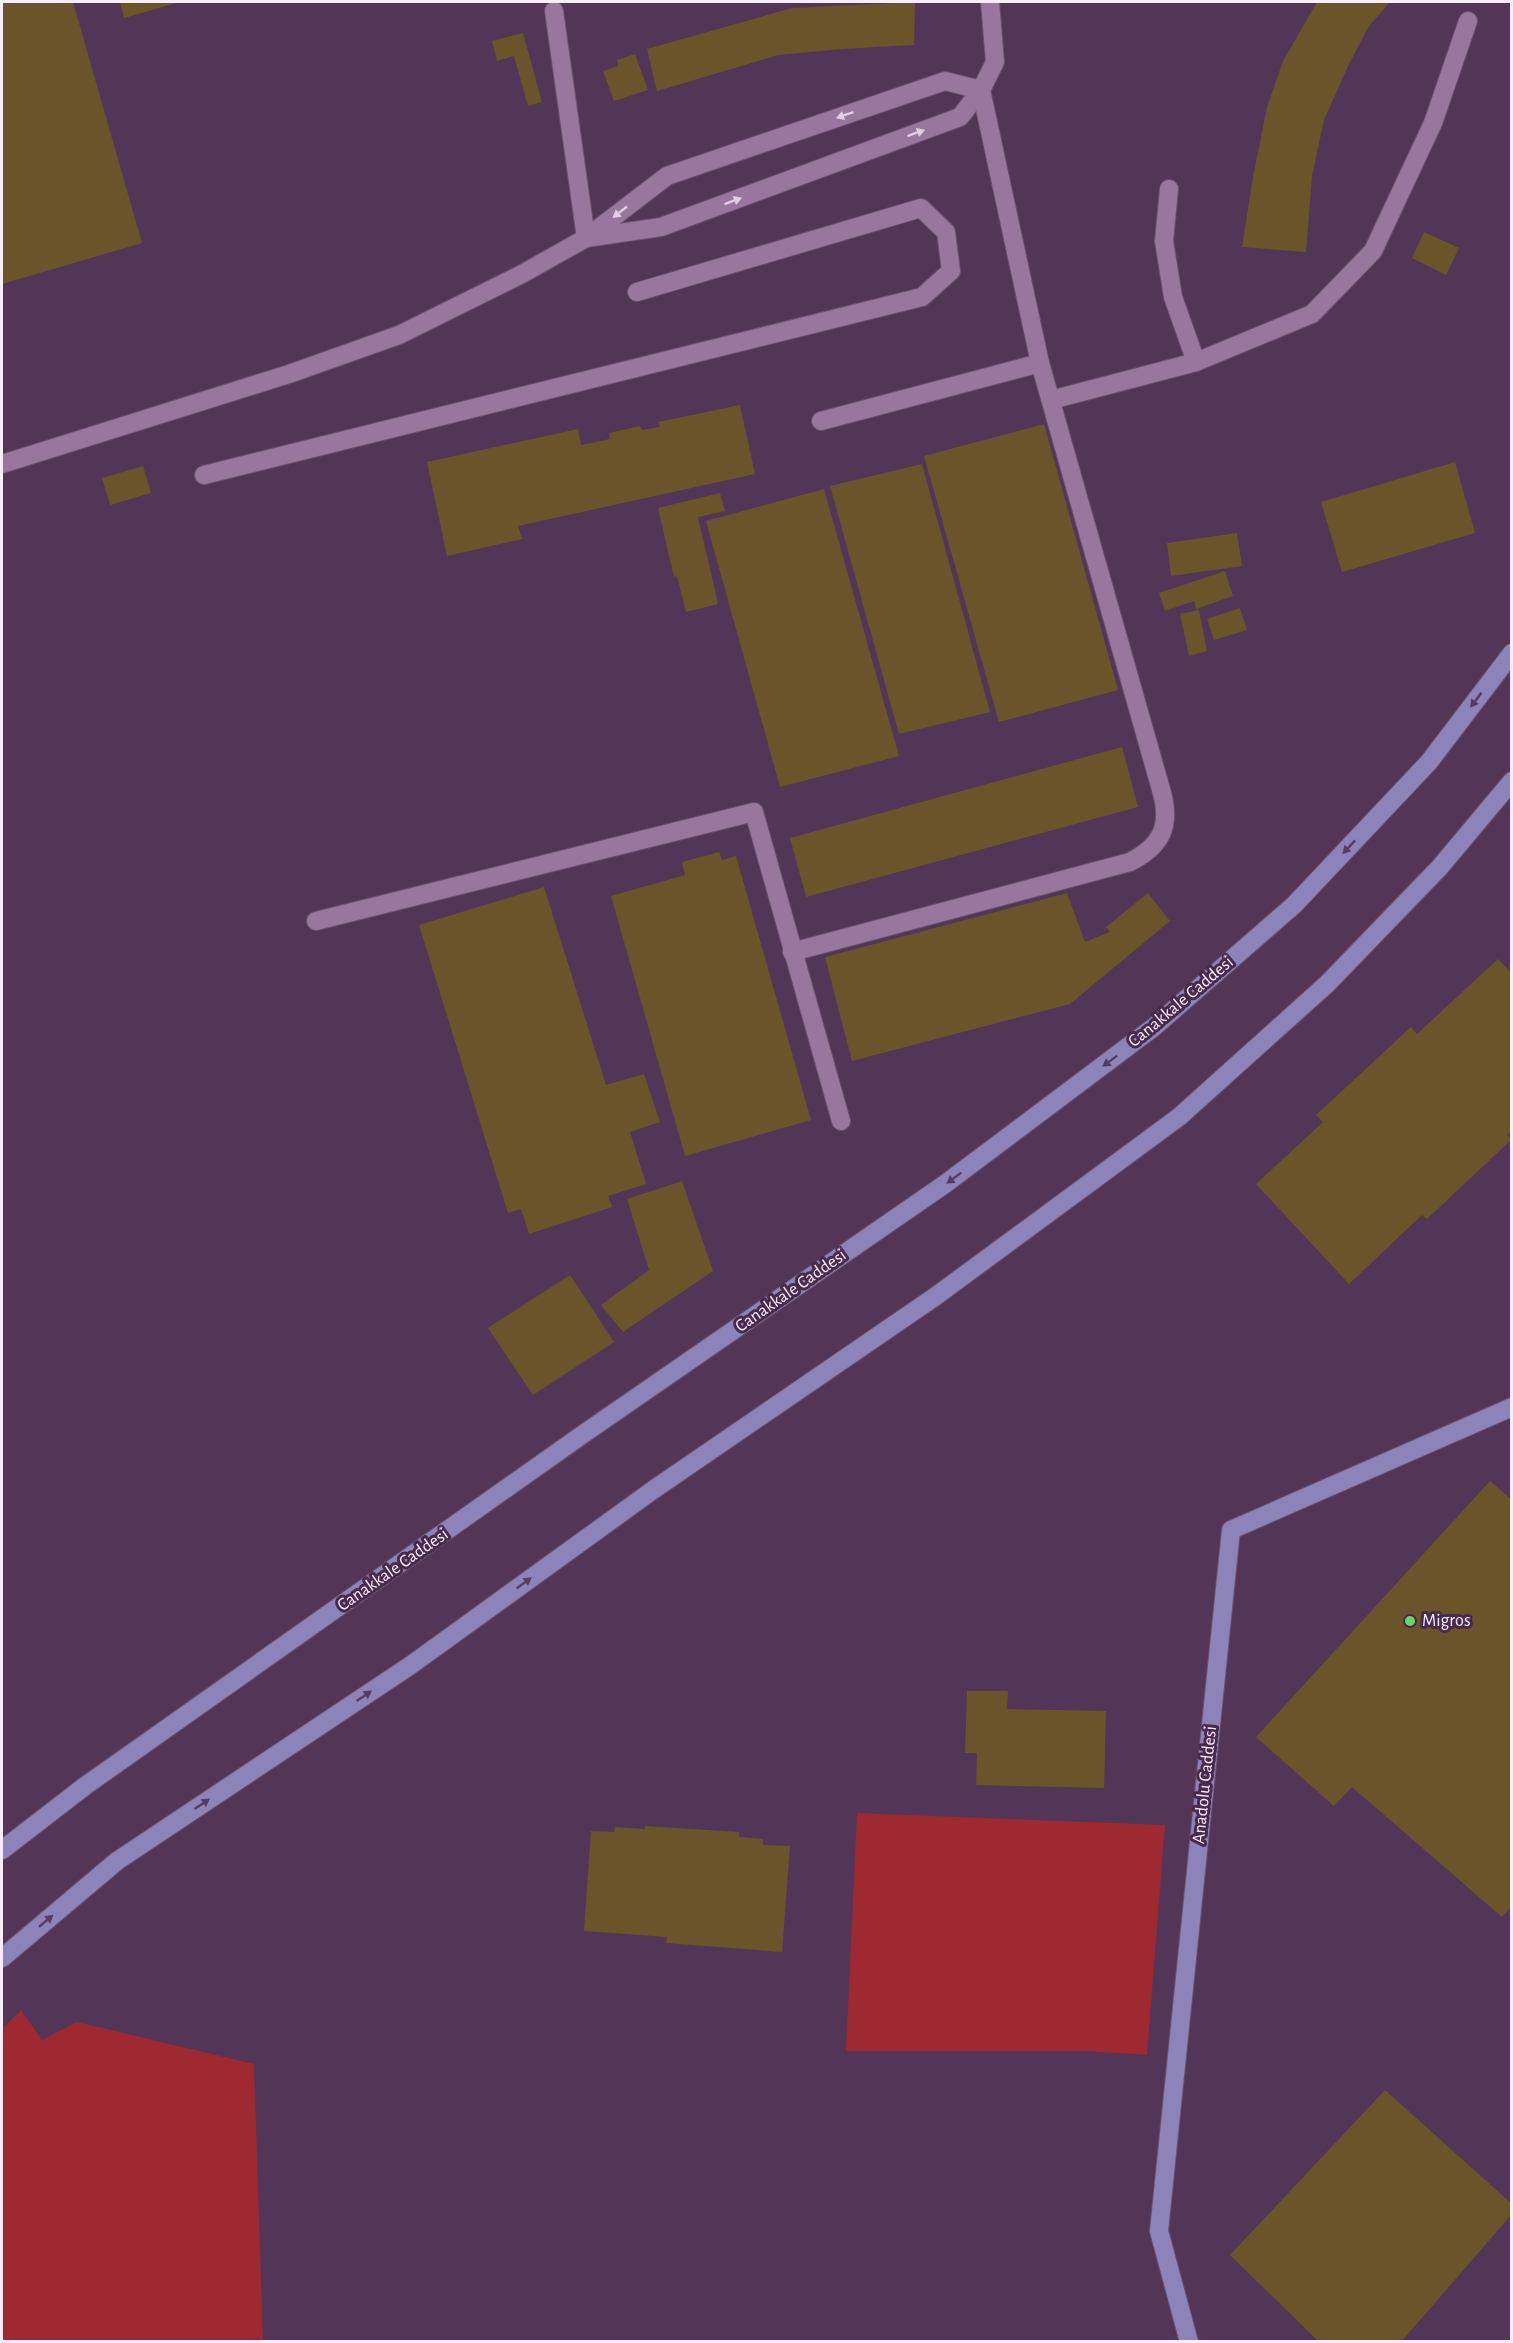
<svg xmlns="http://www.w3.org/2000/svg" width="1513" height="2343" font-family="'Alegreya Sans',sans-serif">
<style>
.green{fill:#9e2931}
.building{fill:#6b5429}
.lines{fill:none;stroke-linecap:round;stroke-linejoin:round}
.lane-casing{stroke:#6b516e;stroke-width:20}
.secondary-casing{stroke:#6b516e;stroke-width:20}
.lane{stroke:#98769d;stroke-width:18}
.secondary{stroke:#8c83b8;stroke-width:18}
.oneway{fill:#e2cee5}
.oneway2{fill:#563c62}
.poi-dot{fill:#6dd361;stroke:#482a4d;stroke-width:2}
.labels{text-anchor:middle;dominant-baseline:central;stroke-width:6;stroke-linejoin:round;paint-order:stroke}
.street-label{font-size:18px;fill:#fbecfd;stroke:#482a4d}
.poi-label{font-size:18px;fill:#fbecfd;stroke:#482a4d;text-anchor:start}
</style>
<rect width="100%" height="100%" fill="#533558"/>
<!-- green -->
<g class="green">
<polygon points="857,1813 1165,1825 1147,2055 1086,2051 846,2051"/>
<polygon points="21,2010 42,2040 77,2022 254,2064 263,2341 2,2341 2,2029"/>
</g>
<!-- building -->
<g class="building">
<polygon points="2,2 73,2 142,243 2,284"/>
<polygon points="120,2 180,2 124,18"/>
<polygon points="915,2 914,45 841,49 778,55 657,91 647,49 792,8"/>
<polygon points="1317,2 1390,2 1369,26 1349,64 1324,120 1312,176 1306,252 1242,247 1253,177 1267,107 1283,61"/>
<polygon points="523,33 542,102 528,106 514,56 497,61 492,41"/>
<polygon points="635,54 648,90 614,101 603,71 618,66 617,60"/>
<polygon points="1424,232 1459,248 1446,275 1412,258"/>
<polygon points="740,405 755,474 518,526 522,539 447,556 427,462 578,429 581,445 610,439 609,433 640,426 642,430 660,427 658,422"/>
<polygon points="1044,424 1118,690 999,722 924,456"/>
<polygon points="1455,462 1475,533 1342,572 1321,502"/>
<polygon points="922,464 990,712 899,734 830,486"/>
<polygon points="143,466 151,493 110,505 102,478"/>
<polygon points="824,489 899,756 780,787 706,521"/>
<polygon points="720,493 725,511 698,517 718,604 686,612 677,576 674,577 658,508"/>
<polygon points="1237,533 1242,566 1171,576 1167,543"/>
<polygon points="1225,571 1233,596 1196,609 1194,601 1165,611 1159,593"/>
<polygon points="1240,608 1247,630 1214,640 1207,619"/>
<polygon points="1199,610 1207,651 1189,656 1180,614"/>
<polygon points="1122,747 1138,807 806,897 790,838"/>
<polygon points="719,852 722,860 736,856 811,1120 685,1156 611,896 685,875 682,862"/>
<polygon points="544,887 606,1085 644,1074 660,1122 630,1132 646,1184 608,1196 612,1207 529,1234 521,1209 508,1213 419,925"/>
<polygon points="1067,893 1085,942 1110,932 1106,927 1148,893 1170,921 1070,1004 852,1061 825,957"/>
<polygon points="1498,959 1512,974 1512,1130 1507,1135 1511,1140 1427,1219 1422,1215 1349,1284 1256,1184 1323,1122 1316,1115 1411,1027 1417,1034"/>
<polygon points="682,1181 713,1271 623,1332 601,1305 649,1270 627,1199"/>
<polygon points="570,1275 614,1342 533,1395 488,1328"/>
<polygon points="1490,1481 1512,1500 1512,1906 1502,1917 1352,1787 1334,1806 1256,1737"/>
<polygon points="967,1691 1008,1691 1007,1709 1106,1711 1104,1788 976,1785 977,1753 965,1753"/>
<polygon points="645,1826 739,1832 739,1837 763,1839 763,1845 790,1846 782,1952 666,1943 667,1937 584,1931 591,1831 614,1832 615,1827 645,1829"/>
<polygon points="1385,2090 1512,2204 1512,2214 1401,2342 1319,2342 1230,2255"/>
</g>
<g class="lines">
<!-- lane casing -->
<g class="lane-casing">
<g id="lane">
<polyline points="981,90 945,81 667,176 586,238 661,227 960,117 981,90 995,62 990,2"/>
<polyline points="1169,189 1164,241 1173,297 1196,362"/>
<polyline points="1051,400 1196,362 1312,314 1373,251 1433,123 1468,21"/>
<polyline points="821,421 1040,363"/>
<polyline points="2,464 289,374 399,335 522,274 586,238 554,11"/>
<polyline points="204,475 922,297 951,271 946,232 921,208 637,292"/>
<polyline points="316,921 754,812 841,1121"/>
<path d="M792,952L1130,862C1161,846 1171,827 1162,793L1040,363L981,90"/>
</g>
</g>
<!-- secondary casing -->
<g class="secondary-casing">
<g id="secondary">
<polyline points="2,1850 85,1786 579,1437 945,1184 1154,1027 1294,905 1429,762 1512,653"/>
<polyline points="2,1958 117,1861 411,1665 653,1490 936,1296 1179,1117 1327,984 1440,867 1512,781"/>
<polyline points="1189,2342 1159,2231 1231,1530 1512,1407"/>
</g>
</g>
<!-- lane -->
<use href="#lane" class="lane"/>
<!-- secondary -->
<use href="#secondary" class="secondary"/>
</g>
<!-- one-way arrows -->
<defs><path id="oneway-solid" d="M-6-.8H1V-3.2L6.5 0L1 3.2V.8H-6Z" transform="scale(1.5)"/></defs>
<g class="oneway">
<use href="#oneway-solid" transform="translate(845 115) rotate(161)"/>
<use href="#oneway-solid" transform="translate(916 133) rotate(-20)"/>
<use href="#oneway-solid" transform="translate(733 201) rotate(-20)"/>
<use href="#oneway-solid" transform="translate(620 212) rotate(142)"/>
</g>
<g class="oneway2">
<use href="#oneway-solid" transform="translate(1476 700) rotate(127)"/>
<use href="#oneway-solid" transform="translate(1349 847) rotate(133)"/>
<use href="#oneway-solid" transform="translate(1110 1061) rotate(143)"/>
<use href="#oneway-solid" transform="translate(954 1178) rotate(143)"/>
<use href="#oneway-solid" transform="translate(524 1583) rotate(-36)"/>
<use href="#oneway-solid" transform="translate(364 1696) rotate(-34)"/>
<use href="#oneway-solid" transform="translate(202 1804) rotate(-34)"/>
<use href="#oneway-solid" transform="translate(46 1921) rotate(-40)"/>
</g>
<!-- markers -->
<circle class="poi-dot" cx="1410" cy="1621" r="6"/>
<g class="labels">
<!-- street labels -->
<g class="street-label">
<text transform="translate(1181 1002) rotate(-40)">Canakkale Caddesi</text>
<text transform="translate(791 1291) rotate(-35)">Canakkale Caddesi</text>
<text transform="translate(393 1570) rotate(-35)">Canakkale Caddesi</text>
<text transform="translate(1205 1785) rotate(-84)">Anadolu Caddesi</text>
</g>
<!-- poi labels -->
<g class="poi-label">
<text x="1422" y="1621">Migros</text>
</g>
</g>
<!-- border -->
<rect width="1513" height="2343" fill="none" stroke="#fbecfd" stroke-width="6"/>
</svg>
